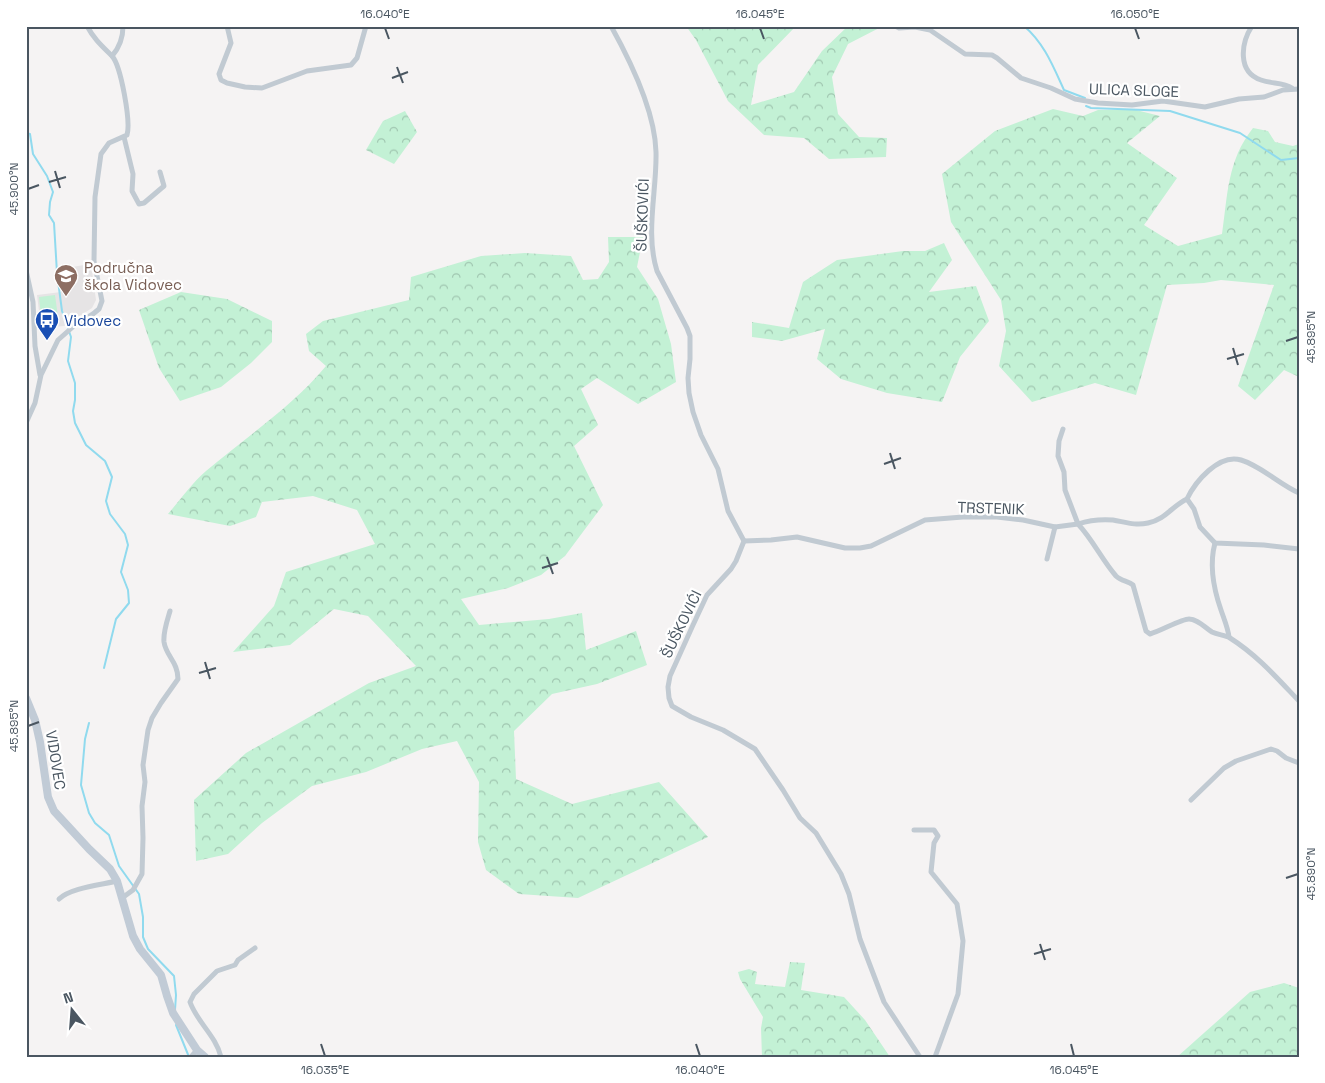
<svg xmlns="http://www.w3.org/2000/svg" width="1325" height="1083" font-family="'Space Grotesk',sans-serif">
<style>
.education{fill:#e6e4e5}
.forest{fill:url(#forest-crowns)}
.garden{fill:#c3f1d5}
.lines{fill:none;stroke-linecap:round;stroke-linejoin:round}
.stream{stroke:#90daee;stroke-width:2}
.street{stroke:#c1cad2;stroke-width:5}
.secondary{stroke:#c1cbd6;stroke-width:8}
.ticks{fill:none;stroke:#4a5661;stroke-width:2}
.labels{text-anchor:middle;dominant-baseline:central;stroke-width:4.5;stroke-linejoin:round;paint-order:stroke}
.street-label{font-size:15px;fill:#4a5661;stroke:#fff}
.education-label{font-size:15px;fill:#785e54;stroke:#fff;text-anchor:start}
.transit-label{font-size:15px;fill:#164399;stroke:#fff;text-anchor:start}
.neatline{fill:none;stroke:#4a5661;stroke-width:2}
.ticks-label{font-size:12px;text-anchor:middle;fill:#4a5661}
</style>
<defs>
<pattern id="forest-crowns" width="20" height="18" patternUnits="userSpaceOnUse" patternTransform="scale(1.25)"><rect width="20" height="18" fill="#c3f1d5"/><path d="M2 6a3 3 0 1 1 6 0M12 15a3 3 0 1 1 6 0" fill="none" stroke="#a0c6b0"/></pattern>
</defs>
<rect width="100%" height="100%" fill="#f5f3f3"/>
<!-- education -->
<polygon class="education" points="91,264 96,300 92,308 64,326 41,328 37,295 61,292 59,269"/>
<!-- forest -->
<g class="forest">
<polygon points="686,26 796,26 758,65 751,105 794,92 822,51 848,26 883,26 848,44 832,77 838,114 859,137 887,138 886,157 829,159 804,138 764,135 728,101 696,40"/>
<path d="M1053,109L1083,116L1098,110H1136L1160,116L1127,143L1177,178L1144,225L1178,246L1222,234C1228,194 1227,161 1253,128L1268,131L1275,142L1293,146L1299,144V377L1284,370L1255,400L1238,386L1274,285L1221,280L1204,283L1167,285L1136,395L1095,383L1032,402L999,366L1006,331L1001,300L951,222L942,174L995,131Z"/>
<polygon points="405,111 417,132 394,164 366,150 383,121"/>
<path d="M608,237H643L637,267L658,299L671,344L676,382L638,404L597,378L581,389L598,425L574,446L603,505L565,556L541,575L508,588L461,599L479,625L549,619L582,613L586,650L636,631L647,665L597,684L552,694L514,731L516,779L572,804L659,782L708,837L578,898L519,894L486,870L478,842L479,782L457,741L422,749L366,772L312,786L262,823L228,854L196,861L194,800L246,753L369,683L416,666L368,616L334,609L290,645L233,652L274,606L286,572L375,544L357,510L313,496L262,502L256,517L230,526L168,514C180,500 192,483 206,471C246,437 292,407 326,366L309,351L306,334L323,321L409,300L411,277L481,256L525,253L571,256L583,280L598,279L609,262Z"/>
<polygon points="944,243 952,260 929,292 976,286 989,321 960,357 942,402 887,393 841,379 817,359 825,329 782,341 752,337 752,322 789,328 803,282 837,260 903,251 925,251"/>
<polygon points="181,292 227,299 272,321 272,342 251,363 221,387 180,401 159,368 139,310"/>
<polygon points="790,962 805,963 801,990 844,997 865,1020 890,1057 762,1057 761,1028 763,1017 740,979 738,972 749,969 757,972 755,984 785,987"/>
<polygon points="1284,983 1299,988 1299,1057 1177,1057 1250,992"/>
</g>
<!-- garden -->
<polygon class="garden" points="55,295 59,324 42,326 39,297"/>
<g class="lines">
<!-- stream -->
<g class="stream">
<path d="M1024,26C1044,43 1053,66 1064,90L1085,98"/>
<polyline points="1086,106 1091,108 1170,111 1240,133 1281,160 1299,158"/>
<polyline points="26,133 30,134 33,154 47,176 53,192 50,202 49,215 54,223 57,273 62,311 71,337 68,361 75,383 75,400 73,411 75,423 86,445 105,461 112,477 106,501 110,514 125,534 128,545 121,572 128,590 129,603 116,619 104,668"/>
<polyline points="89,723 85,739 81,785 89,813 95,823 109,835 119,866 139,894 143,917 143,937 148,949 174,976 176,995 175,1010"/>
<polyline points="176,1025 189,1057"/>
</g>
<!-- street -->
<g class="street">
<polyline points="227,26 231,43 219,74 221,80 227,83 245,87 262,88 307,71 351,65 357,58 366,26"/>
<path d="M611,26C631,62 655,111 656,152C657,191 645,233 657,271L687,328L690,336V359L688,378L689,393L693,412L701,435L718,469L728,511L744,541L736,561L731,569L707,595L693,625L670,676L668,687L669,698L672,706L691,717L723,730L755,749L783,790L800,818L816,833L841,874L849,894L860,939L884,1002L920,1057"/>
<polyline points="895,26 899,28 915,27 930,30 965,54 992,55 997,58 1021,78 1051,88 1075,99 1098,103 1132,105 1163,101 1205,107 1239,99 1264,97 1283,90 1299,89"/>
<path d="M1252,26C1241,43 1237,72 1261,80C1272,84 1283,82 1292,88"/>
<path d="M112,56C120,47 123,38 123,26"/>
<polyline points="124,137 133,174 132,191 139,204 144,203 164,186 160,172"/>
<polyline points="26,270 33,302 35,346 40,375"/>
<path d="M26,423L35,403L41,375L58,340L75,325L93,314L99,309L102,301L94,261L95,197L101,154L109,143L127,135C131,122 121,66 112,56C102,46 94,39 87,26"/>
<path d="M1063,429L1059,441L1058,456L1064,472L1065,490L1078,524C1090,520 1100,519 1113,520C1125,522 1135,526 1148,523C1166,519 1172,506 1187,499L1194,509L1200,527L1215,543L1264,545L1299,549"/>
<path d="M1187,499C1195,482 1219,453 1241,460C1261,466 1279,484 1299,493"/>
<path d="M744,541L771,540L797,537L845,548H860L871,546L925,520L963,517H997L1023,520L1055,527L1078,524C1093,540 1102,560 1116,576C1121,581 1128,581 1133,585L1146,631L1150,634C1161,631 1181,619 1189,619C1198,619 1205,628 1212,632C1218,635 1225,635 1230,638C1257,655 1277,678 1299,701"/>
<path d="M1215,543C1209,565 1214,590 1221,610C1224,619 1228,628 1229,637"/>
<polyline points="1047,559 1055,527"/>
<polyline points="1191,800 1224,768 1236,761 1271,749 1277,751 1286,758 1299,763"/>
<polyline points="914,830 934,830 938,836 934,843 931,872 957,904 963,941 958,994 935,1057"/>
<path d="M122,898L133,890L142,874L143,838L142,806L145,782L143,765L148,730L152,718L161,703L178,679C178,662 166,656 164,642C163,632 167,621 170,611"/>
<path d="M59,899C70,888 100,885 117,881"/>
<polyline points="191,1057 197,1050"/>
<path d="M221,1057C216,1036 197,1022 190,1002L194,994L217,971L235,965L238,960L255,948"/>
</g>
<!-- secondary -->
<polyline class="secondary" points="26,698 35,720 40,742 48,797 54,811 89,849 110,869 117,881 133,936 140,949 161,975 167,996 173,1013 197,1050 205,1057"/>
</g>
<!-- ticks -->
<path class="ticks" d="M385,28L389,39M760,28L764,39M1135,28L1139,39M397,67L403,83M392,78L408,72M55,171L60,188M49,182L66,177M28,189L39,185M1286,341L1298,337M1233,348L1238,365M1227,359L1244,354M890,453L895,469M884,464L901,458M547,557L553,574M542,568L558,563M205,662L210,679M199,673L216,668M28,726L39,722M1286,878L1298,874M1040,944L1045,960M1034,954L1051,949M321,1044L325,1056M696,1044L700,1056M1071,1044L1074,1056"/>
<!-- icons -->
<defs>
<g id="school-pin" transform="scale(1.25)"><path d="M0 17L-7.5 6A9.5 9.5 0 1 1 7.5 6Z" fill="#8d6e63" stroke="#fff"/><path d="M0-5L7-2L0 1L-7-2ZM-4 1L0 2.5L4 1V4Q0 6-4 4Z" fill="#fff"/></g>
<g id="bus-pin" transform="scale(1.25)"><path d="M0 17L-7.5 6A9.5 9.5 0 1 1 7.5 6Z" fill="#1a4fb4" stroke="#fff"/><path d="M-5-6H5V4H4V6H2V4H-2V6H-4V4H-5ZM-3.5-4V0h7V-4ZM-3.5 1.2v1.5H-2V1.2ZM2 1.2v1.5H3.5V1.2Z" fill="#fff"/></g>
</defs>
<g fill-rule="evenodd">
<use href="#school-pin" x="66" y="276"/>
<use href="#bus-pin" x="47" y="320"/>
</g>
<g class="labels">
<!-- street labels -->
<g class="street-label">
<text transform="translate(1134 90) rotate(2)">ULICA SLOGE</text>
<text transform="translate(642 215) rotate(-88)">ŠUŠKOVIĆI</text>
<text transform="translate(991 508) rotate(2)">TRSTENIK</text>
<text transform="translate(681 624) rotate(-64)">ŠUŠKOVIĆI</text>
<text transform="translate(56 760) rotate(81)">VIDOVEC</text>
</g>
<!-- education labels -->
<g class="education-label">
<text x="84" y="267">Područna<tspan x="84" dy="17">škola Vidovec</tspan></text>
</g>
<!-- transit labels -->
<g class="transit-label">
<text x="64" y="320">Vidovec</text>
</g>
</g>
<!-- border -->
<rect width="1325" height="1083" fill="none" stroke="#ffffff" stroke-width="55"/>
<!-- north arrow -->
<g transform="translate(72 1010) rotate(343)" stroke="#ffffff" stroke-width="4" paint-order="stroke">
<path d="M0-4L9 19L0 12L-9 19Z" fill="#4a5661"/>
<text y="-8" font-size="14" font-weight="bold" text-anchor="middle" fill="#4a5661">N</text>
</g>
<rect x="28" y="28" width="1270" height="1028" class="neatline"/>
<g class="ticks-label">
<text x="385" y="18">16.040°E</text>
<text x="760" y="18">16.045°E</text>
<text x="1135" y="18">16.050°E</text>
<text transform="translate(14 189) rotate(-90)" y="4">45.900°N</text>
<text transform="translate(1311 337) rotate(-90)" y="4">45.895°N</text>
<text transform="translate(14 726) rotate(-90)" y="4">45.895°N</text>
<text transform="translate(1311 874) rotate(-90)" y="4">45.890°N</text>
<text x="325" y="1074">16.035°E</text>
<text x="700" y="1074">16.040°E</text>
<text x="1074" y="1074">16.045°E</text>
</g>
</svg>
